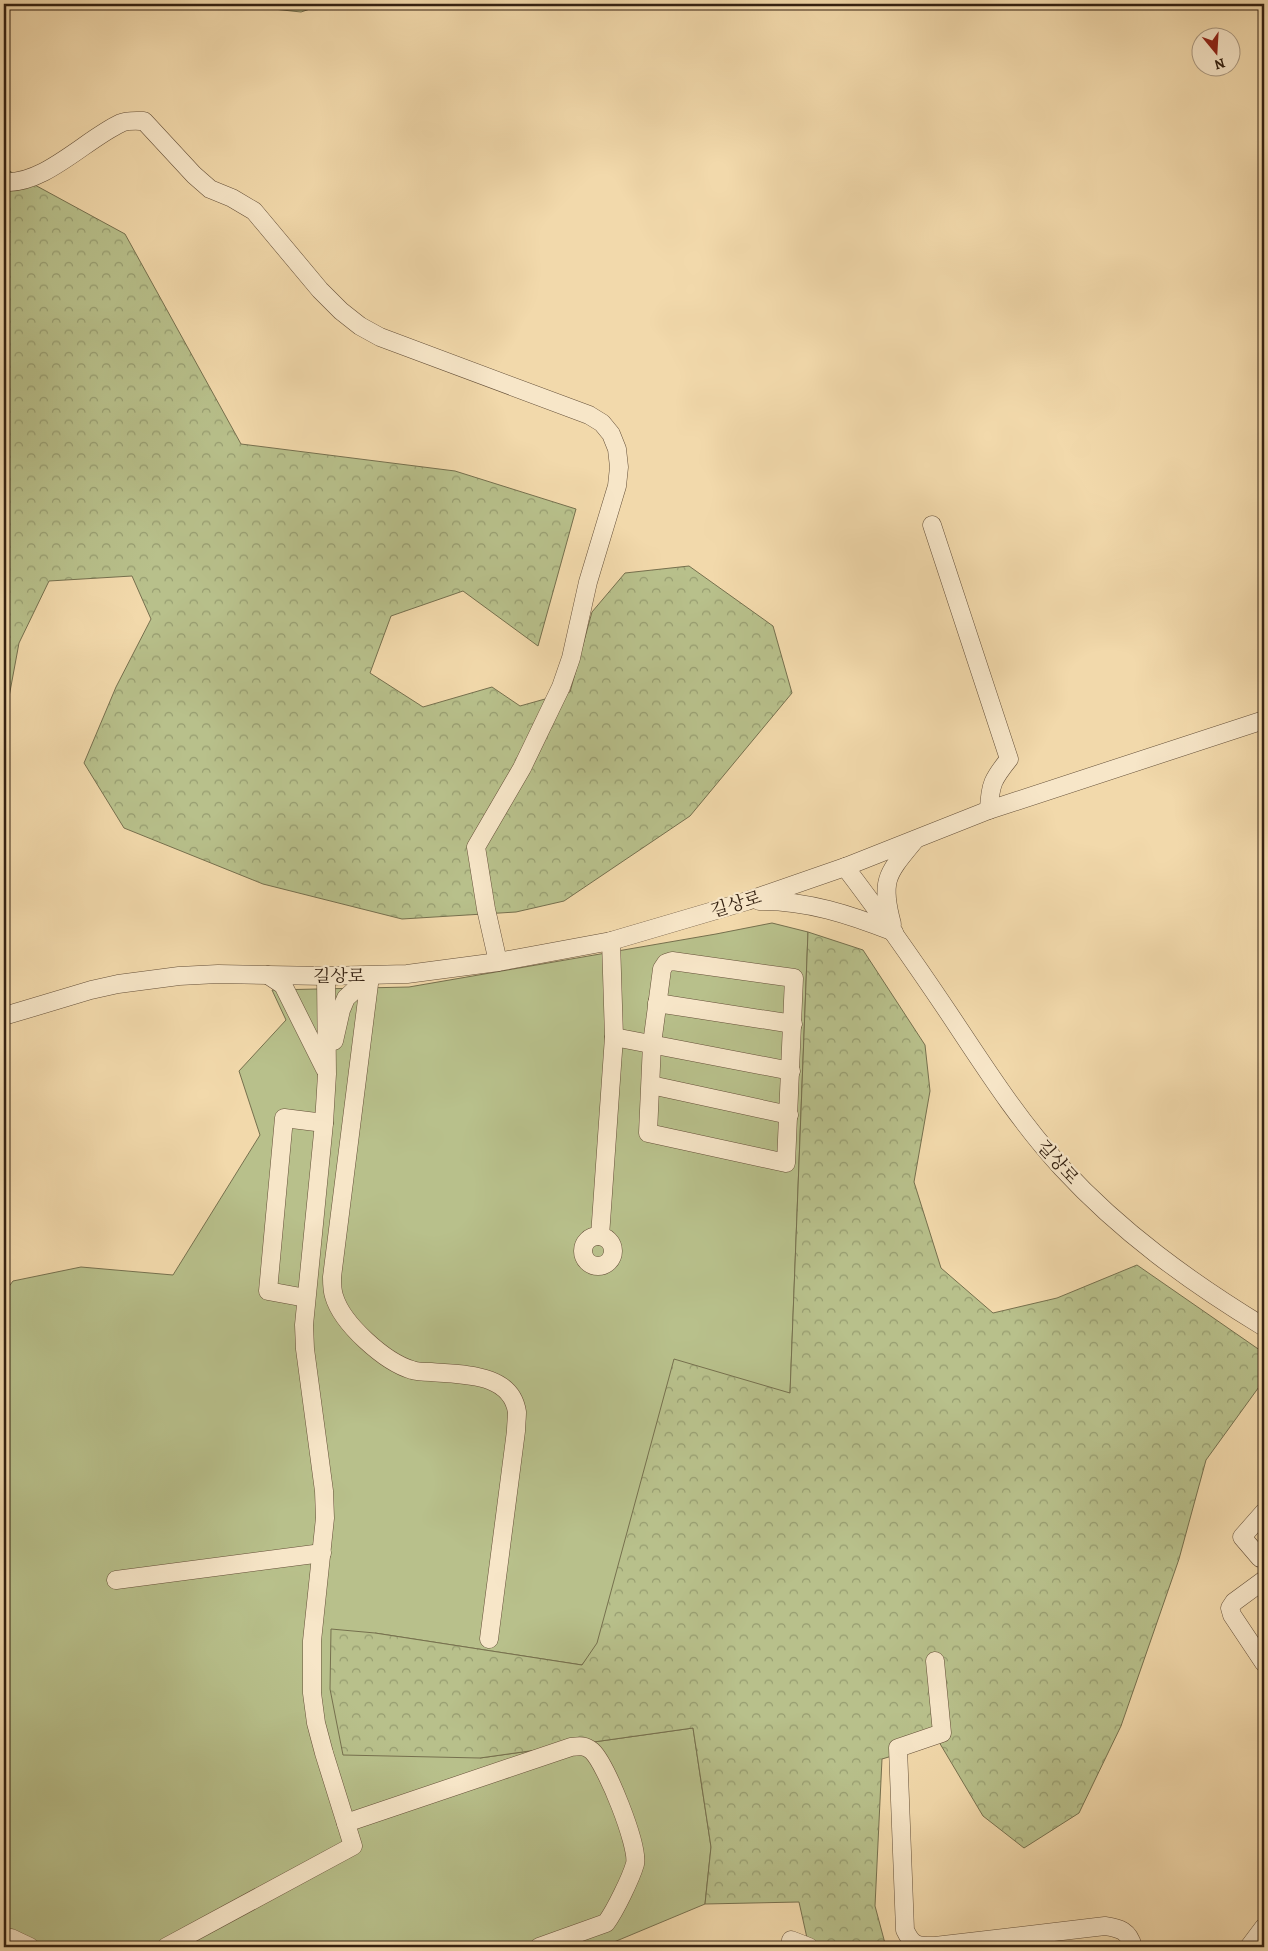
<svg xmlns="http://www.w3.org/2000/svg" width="1268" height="1951" font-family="Alegreya,'Noto Serif KR',serif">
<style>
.grass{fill:#b8c08b;stroke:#76704e}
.forest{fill:url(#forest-crowns);stroke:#76704e}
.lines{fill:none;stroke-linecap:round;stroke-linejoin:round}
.minor-casing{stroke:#644f38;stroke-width:19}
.minor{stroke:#f7e6c8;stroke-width:18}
.labels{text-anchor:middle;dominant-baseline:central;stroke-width:4.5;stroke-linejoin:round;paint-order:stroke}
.street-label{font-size:18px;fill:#342111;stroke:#f7e6c8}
</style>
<defs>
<pattern id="forest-crowns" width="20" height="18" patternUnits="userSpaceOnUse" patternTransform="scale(1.25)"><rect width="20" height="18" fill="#b8c08b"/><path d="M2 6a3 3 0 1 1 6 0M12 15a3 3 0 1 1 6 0" fill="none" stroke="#969c70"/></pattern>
</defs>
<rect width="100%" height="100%" fill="#f2d9ab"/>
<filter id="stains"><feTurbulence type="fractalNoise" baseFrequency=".004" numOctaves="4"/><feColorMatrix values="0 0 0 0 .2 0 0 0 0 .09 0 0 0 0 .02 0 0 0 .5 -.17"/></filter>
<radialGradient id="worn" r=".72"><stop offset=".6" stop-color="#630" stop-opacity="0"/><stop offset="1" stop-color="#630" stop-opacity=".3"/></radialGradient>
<!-- grass -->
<polygon class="grass" points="772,923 808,932 790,1394 582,1665 375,1633 480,1758 693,1728 711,1847 705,1904 602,1947 4,1947 4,1293 13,1281 81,1267 173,1275 260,1135 239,1071 286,1020 272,990 409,987 716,934"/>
<!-- forest -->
<g class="forest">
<polygon points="227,4 325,4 301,12"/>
<polygon points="4,166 11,172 125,234 241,444 455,471 576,509 538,646 463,591 391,616 370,673 423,707 492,687 520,706 570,692 592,612 625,573 689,566 773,626 792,693 690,816 564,901 516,912 402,919 263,884 124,828 84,763 116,687 151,619 132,576 49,581 19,643 4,724"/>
<polygon points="808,932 863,950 925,1045 930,1091 914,1182 941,1268 993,1313 1057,1298 1137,1265 1264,1353 1264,1380 1206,1460 1179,1559 1121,1726 1079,1813 1024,1848 983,1816 939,1742 882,1759 875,1906 886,1947 809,1947 799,1902 705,1904 711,1847 693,1728 480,1758 343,1755 330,1689 331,1629 375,1633 582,1665 597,1643 674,1359 790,1393"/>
</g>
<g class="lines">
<!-- minor casing -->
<g class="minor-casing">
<g id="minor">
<path d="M4,182C44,185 86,139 121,123C127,120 137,121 144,121L194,175L210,189L232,198L254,211L320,290L341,311L360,326L380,337L589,415L602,423L611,434L617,449L619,467L617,486L588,582L571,658L561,687L522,768L476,847L486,909L498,962"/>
<path d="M932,525L1009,759C993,779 990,784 989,810"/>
<polyline points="845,867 989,810 1264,720"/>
<path d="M759,901C806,900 851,915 894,932"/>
<path d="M892,924C880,880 887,874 915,840"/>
<polygon points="672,961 794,978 786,1163 648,1133 652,1044 662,969 666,963"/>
<polyline points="268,975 283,985 325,1069"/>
<path d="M370,976L332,1277C332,1283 332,1290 334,1296C342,1324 385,1362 412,1370C418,1372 425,1372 431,1372C461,1375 511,1372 517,1412C517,1418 516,1425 516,1431L489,1639"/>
<polyline points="657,1003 793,1024"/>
<path d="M4,1016L91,990L118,984L179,976L218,974L326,976L407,974L498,962L611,941L747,901L845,867C881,914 915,963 948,1012C984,1066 1018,1120 1062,1168C1121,1232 1190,1282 1264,1327"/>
<polyline points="614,1037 791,1071"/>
<polyline points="334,1041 341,1010 346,998 370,976"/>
<polyline points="651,1085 789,1115"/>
<circle cx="598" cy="1251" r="15"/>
<polyline points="600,1236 614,1037 611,941"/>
<polyline points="306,1298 268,1291 284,1118 324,1123"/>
<polyline points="1260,1558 1242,1537 1264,1512"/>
<polyline points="116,1580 322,1553"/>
<polyline points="1264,1580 1234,1602 1230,1608 1232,1615 1264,1663"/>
<path d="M935,1661L942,1733L898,1748L905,1930C913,1947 918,1946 935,1946L1105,1926C1120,1928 1129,1931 1133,1947"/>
<path d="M346,1823L571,1747C579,1746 585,1745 592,1751C606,1764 639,1846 635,1864C631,1878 615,1911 606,1923L539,1947"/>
<polyline points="11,1938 30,1947"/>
<polyline points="791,1940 809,1947"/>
<polyline points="166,1947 353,1846 324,1753 316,1723 312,1693 312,1641 325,1518 324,1491 305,1349 304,1325 324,1123 327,1074 326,976"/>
<polyline points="1249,1947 1264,1927"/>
</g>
</g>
<!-- minor -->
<use href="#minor" class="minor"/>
</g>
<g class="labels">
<!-- street labels -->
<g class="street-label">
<text transform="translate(736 904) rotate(-17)">길상로</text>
<text x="339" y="976">길상로</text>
<text transform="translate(1058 1162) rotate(48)">길상로</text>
</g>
</g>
<!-- margin -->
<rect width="1268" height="1951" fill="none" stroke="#f2d9ab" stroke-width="20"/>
<rect x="5" y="5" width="1258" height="1941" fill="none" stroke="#342111" stroke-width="2.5"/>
<rect x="10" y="10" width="1248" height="1931" fill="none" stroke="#342111"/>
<!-- north arrow -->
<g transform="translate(1216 52) rotate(162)"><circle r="24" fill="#f7e6c8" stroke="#a9977f"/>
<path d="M0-4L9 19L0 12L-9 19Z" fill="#8f2418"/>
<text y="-8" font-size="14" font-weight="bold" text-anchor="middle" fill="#342111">N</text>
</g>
<rect width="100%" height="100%" filter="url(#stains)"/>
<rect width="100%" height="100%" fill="url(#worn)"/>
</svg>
